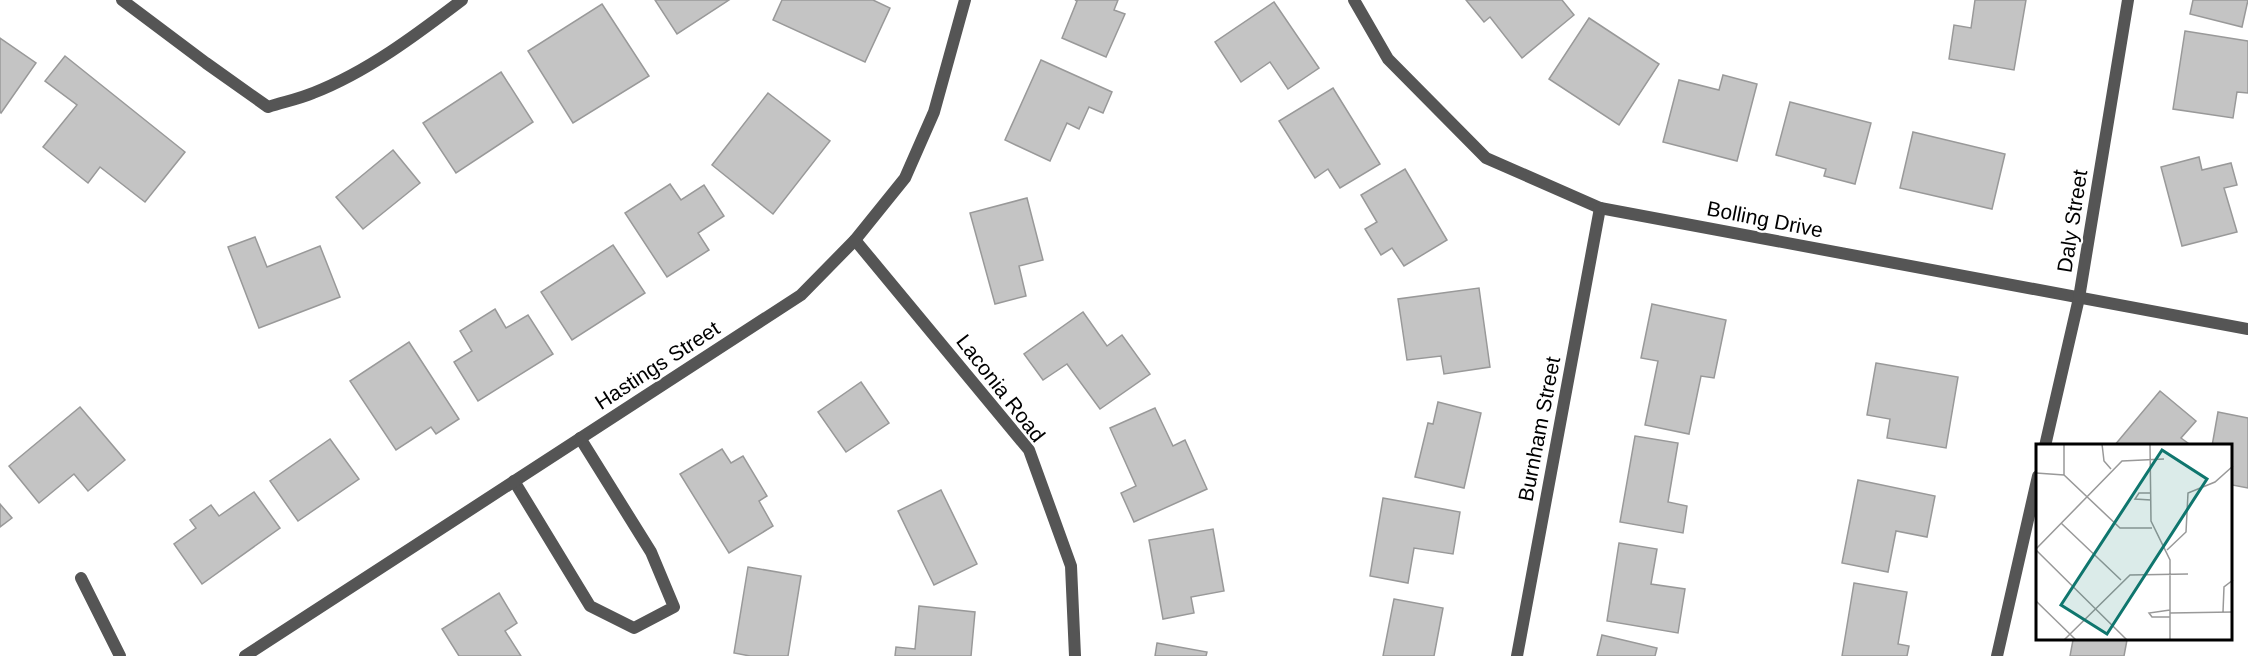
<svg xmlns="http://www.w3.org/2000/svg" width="2248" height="656" font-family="Helvetica,sans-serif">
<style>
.building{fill:#c4c4c4;stroke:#999;stroke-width:1.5}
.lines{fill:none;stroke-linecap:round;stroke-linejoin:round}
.minor{stroke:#555;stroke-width:12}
.tertiary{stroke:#555;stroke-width:12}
.labels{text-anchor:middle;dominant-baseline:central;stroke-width:4.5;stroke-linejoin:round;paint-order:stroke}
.street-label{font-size:21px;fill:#000;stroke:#fff}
.inset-road{fill:none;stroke:#999;stroke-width:1.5}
.view{fill:#0f766e;fill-opacity:0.15;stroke:#0f766e;stroke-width:3}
.inset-edge{fill:none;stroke:#000;stroke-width:3}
</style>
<rect width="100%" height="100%" fill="#fff"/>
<!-- building -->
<g class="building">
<polygon points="655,0 729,0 677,34"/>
<polygon points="782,0 873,0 890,8 865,62 773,20"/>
<polygon points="1075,0 1118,0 1114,10 1125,14 1106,57 1062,38 1077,1"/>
<polygon points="1466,0 1562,0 1574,15 1522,58 1490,17 1484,22"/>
<polygon points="1975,0 2026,0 2014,70 1949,59 1954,25 1971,28"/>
<polygon points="2193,0 2248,0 2242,27 2190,14"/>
<polygon points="1274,2 1319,68 1288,89 1270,62 1241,82 1215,42"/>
<polygon points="602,4 649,76 573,123 528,51"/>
<polygon points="1589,18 1659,64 1619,125 1549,79"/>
<polygon points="2185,31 2248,41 2248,93 2237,92 2233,118 2173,109"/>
<polygon points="0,38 36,63 1,113 0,112"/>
<polygon points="65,56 185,152 145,202 100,167 88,183 43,147 77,105 45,81"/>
<polygon points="1041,60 1112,92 1103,113 1089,107 1079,129 1067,123 1050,161 1005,140"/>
<polygon points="501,72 533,122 456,173 423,123"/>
<polygon points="1723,75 1757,84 1737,161 1663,142 1679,80 1719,90"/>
<polygon points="1333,88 1380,164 1340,188 1328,169 1315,178 1279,121"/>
<polygon points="768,93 830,141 773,214 712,165"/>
<polygon points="1790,102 1871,123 1855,184 1824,176 1826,169 1776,155"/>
<polygon points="1913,132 2005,154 1992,209 1900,188"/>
<polygon points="393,150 420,183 363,229 336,197"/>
<polygon points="2199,157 2202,170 2231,163 2237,185 2224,188 2237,232 2182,246 2161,167"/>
<polygon points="1405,169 1447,240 1404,266 1392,248 1381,255 1365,229 1377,222 1361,195"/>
<polygon points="670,184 681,200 704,185 724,216 698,233 709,250 667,277 625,213"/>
<polygon points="1027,198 1043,260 1019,266 1026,296 995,304 970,213"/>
<polygon points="255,237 267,267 320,246 340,297 259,328 228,247"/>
<polygon points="613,245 645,293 572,340 541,292"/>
<polygon points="1479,288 1490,367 1444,374 1441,356 1407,360 1398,299"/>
<polygon points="1652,304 1726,320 1714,378 1701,376 1689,434 1645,425 1658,361 1641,358"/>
<polygon points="495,309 506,328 528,315 553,354 478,401 454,362 472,351 460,331"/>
<polygon points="1083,312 1107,346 1122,335 1150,374 1100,409 1067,364 1043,380 1024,354"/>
<polygon points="409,342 459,419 436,434 431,427 396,450 350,381"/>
<polygon points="1876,363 1958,377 1946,448 1887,438 1890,419 1867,415"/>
<polygon points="861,382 889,423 846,452 818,412"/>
<polygon points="2160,391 2196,421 2181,438 2192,446 2114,446"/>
<polygon points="1438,402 1481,413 1464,488 1415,477 1428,423 1433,424"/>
<polygon points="80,407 125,460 88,491 74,474 39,503 9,466"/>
<polygon points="1155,408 1173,446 1185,440 1207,489 1134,522 1121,493 1136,486 1110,428"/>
<polygon points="2218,412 2248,418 2248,488 2232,485 2232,446 2212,446"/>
<polygon points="1635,436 1678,443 1668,502 1687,506 1683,533 1620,522"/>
<polygon points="330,439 359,479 298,521 270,481"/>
<polygon points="722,449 731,463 743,456 767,496 759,501 773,526 729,553 680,474"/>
<polygon points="1858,480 1935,496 1927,537 1896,531 1888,572 1842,563"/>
<polygon points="941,490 977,564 934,585 898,511"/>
<polygon points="254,492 280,528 202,584 174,544 196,528 190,520 211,505 219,516"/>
<polygon points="1383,498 1460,512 1453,554 1414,548 1408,583 1370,576"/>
<polygon points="0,504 12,518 0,527"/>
<polygon points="1213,529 1224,591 1191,597 1194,613 1163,619 1149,540"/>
<polygon points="1619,543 1657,549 1651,584 1685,589 1678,633 1607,621"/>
<polygon points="748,567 801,576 788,656 750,656 734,653"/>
<polygon points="1854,583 1907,592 1898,644 1909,646 1907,656 1842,656"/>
<polygon points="499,593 517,623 505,631 521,656 459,656 442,629"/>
<polygon points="1394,599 1443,608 1434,656 1383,656"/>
<polygon points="919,606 975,612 971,656 895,656 896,647 915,649"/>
<polygon points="1602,635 1657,648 1655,656 1597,656"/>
<polygon points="2073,640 2127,640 2124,656 2070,656"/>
<polygon points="1157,643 1207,652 1206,656 1155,656"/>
</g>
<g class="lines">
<!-- minor -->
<g class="minor">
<path d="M122,0L206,63L268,107C283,102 299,99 313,93C367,72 416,35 462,0"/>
<polyline points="1354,0 1388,59 1486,158 1600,208 2248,329"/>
<polyline points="855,240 1029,450 1071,566 1075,656"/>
<polyline points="2045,446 2079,298 2128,0"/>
<polyline points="514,481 590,606 634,628 674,607 651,552 580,438"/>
<polyline points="81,578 120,656"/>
<polyline points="1517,656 1600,208"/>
<polyline points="1997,656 2038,476"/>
</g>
<!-- tertiary -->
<polyline class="tertiary" points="245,656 801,295 855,240 905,178 934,112 965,0"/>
</g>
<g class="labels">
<!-- street labels -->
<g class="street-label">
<text transform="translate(1765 219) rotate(11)">Bolling Drive</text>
<text transform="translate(2072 221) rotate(-81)">Daly Street</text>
<text transform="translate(657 365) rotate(-33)">Hastings Street</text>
<text transform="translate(1001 388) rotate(52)">Laconia Road</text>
<text transform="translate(1539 429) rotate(-79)">Burnham Street</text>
</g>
</g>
<!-- overview -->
<g transform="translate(2036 444)">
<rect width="196" height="196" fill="#fff"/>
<path class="inset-road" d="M66,0L68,17L75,25M114,0L115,77L134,116V196M0,29L28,31L84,84H116M28,31V0M115,49H103L99,55L115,56M25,79L85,136M0,105L86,17L128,15M0,106L91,196M131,106L150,88L152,49L179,38L197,22M0,157L40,196M134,166L113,169L116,173H134M187,168L188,143L197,136M134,169L197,168M28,196L94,131L152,130"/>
<path class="view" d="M126,6L171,35L71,190L25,161Z"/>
<rect width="196" height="196" class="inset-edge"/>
</g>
</svg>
